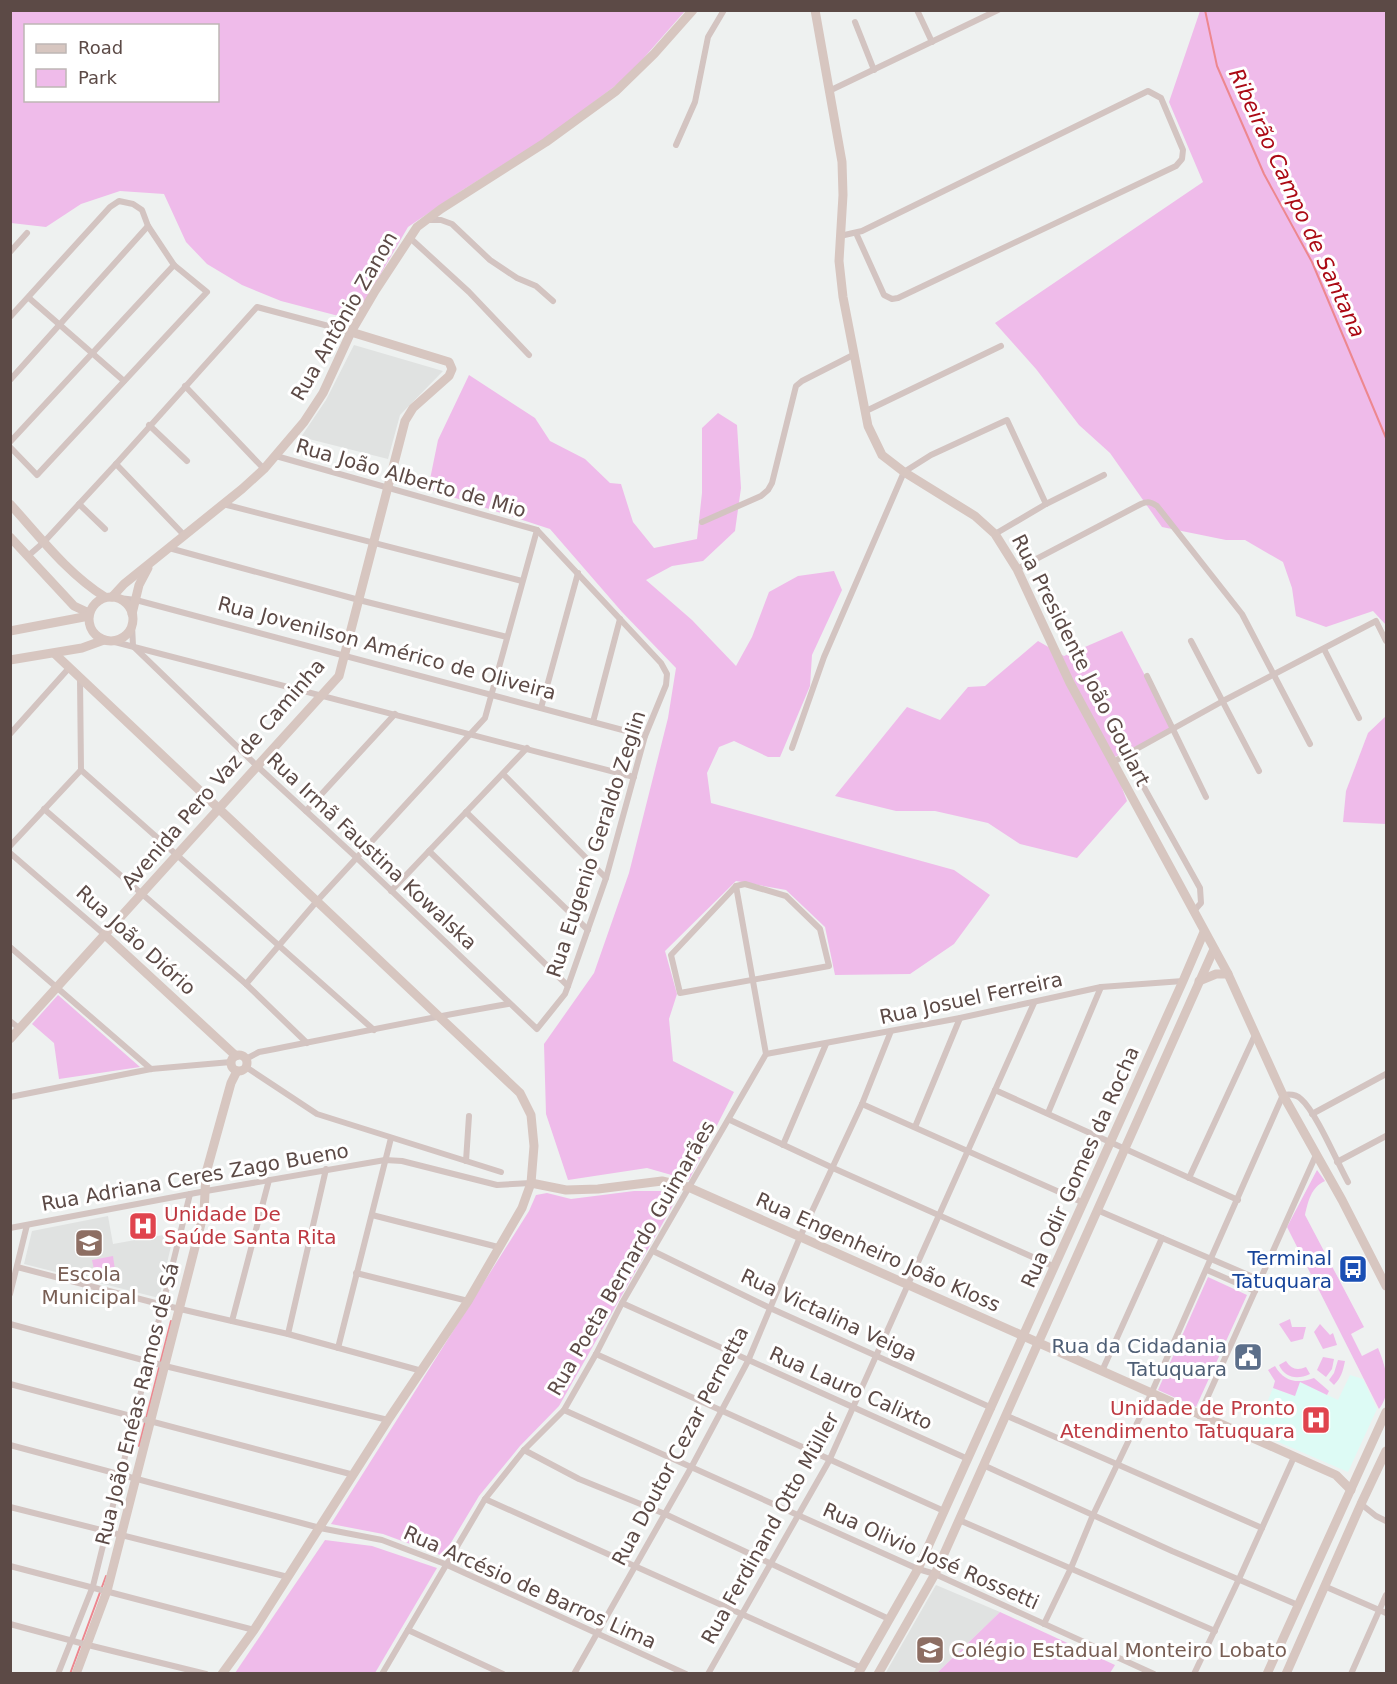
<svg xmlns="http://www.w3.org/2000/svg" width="1397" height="1684" font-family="'DejaVu Sans',sans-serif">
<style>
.education{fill:#e0e2e1}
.medical{fill:#ddfbf5}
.green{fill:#efbbea;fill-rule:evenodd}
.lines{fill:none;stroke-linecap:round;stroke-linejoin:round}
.stream{stroke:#ed878f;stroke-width:2}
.street{stroke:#d3c4c1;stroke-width:6}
.secondary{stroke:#d7c6c0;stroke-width:9}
.labels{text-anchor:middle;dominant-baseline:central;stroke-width:6;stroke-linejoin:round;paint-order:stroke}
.street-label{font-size:20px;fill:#5c4a46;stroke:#fff}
.health-label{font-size:20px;fill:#be3a42;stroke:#fff;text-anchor:start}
.transit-label{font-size:20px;fill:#164399;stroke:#fff;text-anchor:end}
.education-label{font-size:20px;fill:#785e54;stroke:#fff}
.service-label{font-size:20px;fill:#4e5e75;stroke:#fff;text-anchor:end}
.water-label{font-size:21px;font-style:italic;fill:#ab0a15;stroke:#fff}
</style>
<rect width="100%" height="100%" fill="#eef1f0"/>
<!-- education -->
<g class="education">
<polygon points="354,345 443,371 400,415 388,459 301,437 326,400"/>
<polygon points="108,1216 113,1244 174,1233 159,1298 24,1264 32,1231"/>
<polygon points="936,1585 1000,1612 937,1673 885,1674"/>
</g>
<!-- medical -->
<polygon class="medical" points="1350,1375 1363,1379 1377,1409 1348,1472 1255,1432 1273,1388 1294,1396 1300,1382 1338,1400"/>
<!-- green -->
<g class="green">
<path d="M11,11H685L627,77L546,138L461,191L408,227L354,320L281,301L242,285L207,264L186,242L164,194L120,191L81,204L46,227L11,223ZM26,26H218V100H26Z"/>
<polygon points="1200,11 1386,11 1386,625 1373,611 1326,627 1296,616 1292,588 1283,562 1245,540 1226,540 1162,527 1110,453 1079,425 1036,369 995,323 1203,182 1169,102"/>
<polygon points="469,375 535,418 550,441 585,459 610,483 621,484 633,522 654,548 697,539 702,493 702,428 718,413 737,425 741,488 735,531 703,561 672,566 646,580 692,620 736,666 752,637 769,592 798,576 834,571 842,590 812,655 810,686 780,757 768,757 734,741 719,747 707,773 711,803 954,870 990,895 954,944 910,974 835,975 825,927 786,890 736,881 665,951 677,994 669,1019 673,1061 734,1092 689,1180 647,1168 568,1180 546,1114 544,1044 594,973 629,873 668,718 676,668 622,612 550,529 428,489 438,440"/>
<polygon points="1122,631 1172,728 1111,759 1127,801 1077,858 1020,844 988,823 935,811 896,811 835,796 907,707 940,720 968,687 985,686 1038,641 1064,656"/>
<polygon points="1386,716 1386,824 1343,822 1346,791 1368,733"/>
<polygon points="58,995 140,1067 59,1079 54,1043 32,1024"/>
<path d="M1317,1170L1325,1181C1311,1187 1308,1202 1305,1215L1364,1327L1351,1334L1362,1356L1378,1348C1386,1367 1393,1391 1379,1409L1287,1227Z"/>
<polygon points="634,1191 681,1191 559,1406 520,1446 479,1496 443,1556 383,1534 331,1524 529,1211 536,1195 547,1193 571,1199"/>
<polygon points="113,1256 115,1270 95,1274 92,1260"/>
<polygon points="1208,1277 1247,1295 1196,1407 1158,1390"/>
<polygon points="1290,1319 1292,1327 1306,1327 1303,1339 1291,1342 1279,1324"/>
<polygon points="1320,1324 1330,1335 1333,1333 1337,1345 1323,1349 1314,1332"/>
<polygon points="1323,1357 1334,1359 1332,1369 1326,1377 1317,1370"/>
<path d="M1338,1360L1345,1361C1343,1371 1341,1378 1334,1385L1329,1380L1334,1373Z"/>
<path d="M1286,1361C1291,1369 1297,1371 1306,1367L1310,1374C1297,1380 1285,1378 1279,1365Z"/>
<path d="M1275,1366C1284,1382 1298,1384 1314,1378L1329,1391L1327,1395L1300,1382L1295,1396L1273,1388L1275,1381L1268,1370Z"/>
<polygon points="325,1540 372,1546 437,1568 375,1673 235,1673"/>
<polygon points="1000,1612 1115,1665 1110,1673 937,1673"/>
</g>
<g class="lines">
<!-- stream -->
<g class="stream">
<polyline points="1205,10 1217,66 1264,174 1312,262 1386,438"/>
<polyline points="139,1446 171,1321"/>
<polyline points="70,1674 106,1576"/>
</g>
<!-- street -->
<g class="street">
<polyline points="917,10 932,42"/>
<polyline points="855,22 874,70"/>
<polyline points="829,91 998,10"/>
<polyline points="676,145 695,102 708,37 724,10"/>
<polyline points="425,220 441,220 452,224 490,260 517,278 536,286 553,301"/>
<polyline points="840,236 862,231 1148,91 1161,98 1183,150 1182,159 1176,166 898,298 892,299 884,295 856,233"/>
<polyline points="409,237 469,292 529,355"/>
<polyline points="10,252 27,233"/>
<polyline points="29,298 124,381"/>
<polyline points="10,317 110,207 119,201 133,204 142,210 148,226 174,265 207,292 37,475 10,447"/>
<polyline points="10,380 148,226"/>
<polyline points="185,386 264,469"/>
<polyline points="866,411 1001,346"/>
<polyline points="149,425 187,461"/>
<polyline points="10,442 174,265"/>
<polyline points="116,464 184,535"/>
<polyline points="79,504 105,529"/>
<polyline points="223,504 522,581"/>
<polyline points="702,522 761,496 768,490 772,483 796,386 802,381 855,354"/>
<polyline points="995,534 1046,504 1104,475"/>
<polyline points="169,548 359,600 507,637"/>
<polyline points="28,556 44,542 116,464 257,307 351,332"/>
<path d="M1017,569L1141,504C1148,501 1151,502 1157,506L1242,614L1310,744"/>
<polyline points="119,598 136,600 645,736"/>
<polyline points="132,625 133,646 257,766 357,858 537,1029 565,994 568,986 606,878 645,736 666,685 667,674 661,663 537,530 276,456"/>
<polyline points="111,641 634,777"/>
<polyline points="1191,641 1259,771"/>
<polyline points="1324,649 1359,718"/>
<polyline points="1147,676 1206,797"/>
<polyline points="541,708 578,573"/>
<polyline points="593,722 620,619"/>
<polyline points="10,734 69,668"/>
<polyline points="792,748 824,657 904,472 931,455 1007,420 1046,504"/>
<polyline points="1126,755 1200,888 1201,903 1193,912"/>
<polyline points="1113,762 1223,701 1376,621 1386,641"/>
<polyline points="81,770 374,1030"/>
<polyline points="503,774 606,878"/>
<polyline points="44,809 246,984 307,1043"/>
<polyline points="306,811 395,714"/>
<polyline points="466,812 588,930"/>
<polyline points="10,846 81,770 80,678"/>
<polyline points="429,851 568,986"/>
<polyline points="10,853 105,935"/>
<polygon points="745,884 786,896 820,929 829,966 680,993 671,955 736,886"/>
<polyline points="391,891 527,748"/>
<polyline points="10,947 151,1069"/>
<polyline points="246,984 317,901 485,718 537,530"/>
<polyline points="10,1021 20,1029"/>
<polyline points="766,1054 960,1018 1101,987 1183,981"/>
<path d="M246,1059L259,1052C343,1036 425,1018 508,1004"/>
<polyline points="246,1067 317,1114 501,1172"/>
<polyline points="995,1090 1238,1200"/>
<polyline points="10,1097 151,1069 231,1062"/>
<polyline points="862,1104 1084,1203"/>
<polyline points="1048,1113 1101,987"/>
<polyline points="1312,1114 1386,1074"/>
<polyline points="730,1120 833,1168 1055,1267"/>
<polyline points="915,1127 960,1018"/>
<polyline points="783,1145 826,1044"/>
<polyline points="466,1161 469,1116"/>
<polyline points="1337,1162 1386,1136"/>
<polyline points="1189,1178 1255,1035"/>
<polyline points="1097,1210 1260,1280"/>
<polyline points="372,1215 498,1247"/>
<polyline points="10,1228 206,1191 385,1160 402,1161 497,1185 531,1183"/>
<polyline points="653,1251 770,1308 992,1408"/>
<polyline points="17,1267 163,1305 288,1334 422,1371"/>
<polyline points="1207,1270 1255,1291"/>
<polyline points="356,1273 468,1301"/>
<polyline points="10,1294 27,1225"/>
<polyline points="622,1303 968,1459"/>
<polyline points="232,1321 269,1180"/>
<polyline points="10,1324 165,1366 388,1420"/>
<polyline points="288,1334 326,1169"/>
<polyline points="338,1348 391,1138"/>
<polyline points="596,1354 944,1511"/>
<polyline points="1102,1371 1162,1238"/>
<polyline points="10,1384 354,1475"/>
<polyline points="564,1410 918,1569 935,1574 1154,1674"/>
<polyline points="1005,1415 1262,1528"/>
<polyline points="1199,1416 1316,1155"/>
<polyline points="10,1445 320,1528 382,1540 445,1564 686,1674"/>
<polyline points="524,1450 579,1479 665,1514 889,1619"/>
<polyline points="983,1465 1172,1551 1298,1605"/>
<polyline points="485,1499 862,1668"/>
<polyline points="1361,1504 1376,1516 1386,1521"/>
<polyline points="10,1507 288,1577"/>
<polyline points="959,1520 1215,1631"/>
<polyline points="10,1566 254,1630"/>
<polyline points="1324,1586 1386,1613"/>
<polyline points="10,1624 84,1644 206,1674"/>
<path d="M1044,1624L1071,1568L1093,1515L1151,1394L1283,1095C1289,1094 1296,1094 1301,1099C1316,1112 1337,1162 1348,1182"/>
<polyline points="408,1630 503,1674"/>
<polyline points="58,1674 93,1586 190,1194"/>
<polyline points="382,1674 485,1499 524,1450 564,1410 596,1354 622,1303 766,1054 736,886"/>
<polyline points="574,1674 692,1466 748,1361 800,1237 862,1104 891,1031"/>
<polyline points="708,1674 829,1461 1034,1003"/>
<polyline points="1194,1674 1239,1579 1294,1457"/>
<polyline points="1351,1674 1386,1595"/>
</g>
<!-- secondary -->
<g class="secondary">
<polyline points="815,10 842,162 843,195 839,261 843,297 868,426 882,455 904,472 975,516 995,534 1017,569 1070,683 1228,974 1283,1095 1342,1200 1386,1286"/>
<path d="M10,504C40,537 68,574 105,597"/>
<polyline points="10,537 74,606 89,613"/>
<polyline points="112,597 124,584 242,489 264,469 304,422 323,393 351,332 375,291 417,227 441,209 546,142 616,91 654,54 693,10"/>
<circle cx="111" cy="619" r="22"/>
<polyline points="132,614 139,585 148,568"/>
<polyline points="10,631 89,616"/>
<polyline points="55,654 520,1093 531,1115 534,1146 531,1183 522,1208 468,1301 388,1420 254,1630 222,1674"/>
<polyline points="10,660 82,648 104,640"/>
<polyline points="105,935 236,1056"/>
<polyline points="1199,981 1216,974 1228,974"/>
<polyline points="10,1039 339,676 405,421 413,408 449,376 452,369 449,362 351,332"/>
<circle cx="239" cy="1063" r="8"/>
<polyline points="531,1183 566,1190 598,1189 662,1181 688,1187 1336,1475 1351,1490"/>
<polyline points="76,1674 107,1591 204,1212 206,1173 231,1083 237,1071"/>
<polyline points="858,1674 918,1569 1183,981 1204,932"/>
<polyline points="878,1674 935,1574 1214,949"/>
<polyline points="1267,1674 1386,1412"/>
<polyline points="1286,1674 1361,1504 1386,1451"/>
</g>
</g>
<!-- icons -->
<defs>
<g id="hospital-square" transform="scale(1.5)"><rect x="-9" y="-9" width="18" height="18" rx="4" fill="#e0444e" stroke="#fff"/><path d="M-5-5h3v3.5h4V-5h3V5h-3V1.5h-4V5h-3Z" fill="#fff"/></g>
<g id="school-square" transform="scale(1.5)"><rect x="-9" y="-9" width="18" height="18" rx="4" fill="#8d6e63" stroke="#fff"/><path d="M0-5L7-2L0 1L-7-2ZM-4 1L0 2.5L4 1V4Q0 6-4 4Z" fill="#fff"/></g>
<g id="bus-square" transform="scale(1.5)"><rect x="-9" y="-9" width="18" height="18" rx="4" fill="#1a4fb4" stroke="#fff"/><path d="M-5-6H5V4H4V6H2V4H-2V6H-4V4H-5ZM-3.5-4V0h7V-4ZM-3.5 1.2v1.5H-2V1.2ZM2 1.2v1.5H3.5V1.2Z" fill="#fff"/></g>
<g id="civic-square" transform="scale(1.5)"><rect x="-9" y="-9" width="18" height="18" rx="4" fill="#5c6f8a" stroke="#fff"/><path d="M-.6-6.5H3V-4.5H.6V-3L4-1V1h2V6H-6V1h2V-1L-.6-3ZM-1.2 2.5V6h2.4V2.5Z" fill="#fff"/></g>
</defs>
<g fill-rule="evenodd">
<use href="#hospital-square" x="143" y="1226"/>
<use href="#school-square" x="89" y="1243"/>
<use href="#bus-square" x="1353" y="1269"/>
<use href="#civic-square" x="1248" y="1357"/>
<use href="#hospital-square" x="1316" y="1420"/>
<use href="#school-square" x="930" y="1650"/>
</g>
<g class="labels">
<!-- street labels -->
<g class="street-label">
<text transform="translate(344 316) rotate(-60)">Rua Antônio Zanon</text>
<text transform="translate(411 478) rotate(16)">Rua João Alberto de Mio</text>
<text transform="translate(387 648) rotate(15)">Rua Jovenilson Américo de Oliveira</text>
<text transform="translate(1081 660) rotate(63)">Rua Presidente João Goulart</text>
<text transform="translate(223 774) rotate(-49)">Avenida Pero Vaz de Caminha</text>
<text transform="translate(596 844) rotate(-72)">Rua Eugenio Geraldo Zeglin</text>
<text transform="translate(372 851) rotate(43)">Rua Irmã Faustina Kowalska</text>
<text transform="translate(136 940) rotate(42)">Rua João Diório</text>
<text transform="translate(971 998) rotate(-12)">Rua Josuel Ferreira</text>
<text transform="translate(1080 1167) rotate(-66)">Rua Odir Gomes da Rocha</text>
<text transform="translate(195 1177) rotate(-10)">Rua Adriana Ceres Zago Bueno</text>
<text transform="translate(878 1252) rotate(24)">Rua Engenheiro João Kloss</text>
<text transform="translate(631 1258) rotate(-60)">Rua Poeta Bernardo Guimarães</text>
<text transform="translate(829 1315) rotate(25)">Rua Victalina Veiga</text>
<text transform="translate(851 1388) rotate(24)">Rua Lauro Calixto</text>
<text transform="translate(137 1404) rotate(-76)">Rua João Enéas Ramos de Sá</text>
<text transform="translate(680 1446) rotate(-62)">Rua Doutor Cezar Pernetta</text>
<text transform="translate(770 1528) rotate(-61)">Rua Ferdinand Otto Müller</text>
<text transform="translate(931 1556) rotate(24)">Rua Olivio José Rossetti</text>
<text transform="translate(530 1587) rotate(24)">Rua Arcésio de Barros Lima</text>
</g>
<!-- health labels -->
<g class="health-label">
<text x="164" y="1214">Unidade De<tspan x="164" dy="23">Saúde Santa Rita</tspan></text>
<text x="1295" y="1408" text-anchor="end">Unidade de Pronto<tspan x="1295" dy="23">Atendimento Tatuquara</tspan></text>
</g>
<!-- transit labels -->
<g class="transit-label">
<text x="1332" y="1258">Terminal<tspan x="1332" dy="23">Tatuquara</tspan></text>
</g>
<!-- education labels -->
<g class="education-label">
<text x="89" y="1274">Escola<tspan x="89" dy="23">Municipal</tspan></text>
<text x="951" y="1650" text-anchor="start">Colégio Estadual Monteiro Lobato</text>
</g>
<!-- service labels -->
<g class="service-label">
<text x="1227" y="1346">Rua da Cidadania<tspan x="1227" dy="23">Tatuquara</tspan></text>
</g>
<!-- water labels -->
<g class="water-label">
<text transform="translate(1297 203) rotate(65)">Ribeirão Campo de Santana</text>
</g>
</g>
<!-- border -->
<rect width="1397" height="1684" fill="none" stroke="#5c4a46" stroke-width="24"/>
<!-- legend -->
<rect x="24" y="24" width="195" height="78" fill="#ffffff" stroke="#beb7b5" stroke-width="1.5"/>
<rect x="36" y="44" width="30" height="9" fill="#d7c6c0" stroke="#beb7b5" stroke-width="1.5"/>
<text x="78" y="54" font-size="18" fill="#5c4a46">Road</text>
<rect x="36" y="69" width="30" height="18" fill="#efbbea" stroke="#beb7b5" stroke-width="1.5"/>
<text x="78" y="84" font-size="18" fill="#5c4a46">Park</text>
</svg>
